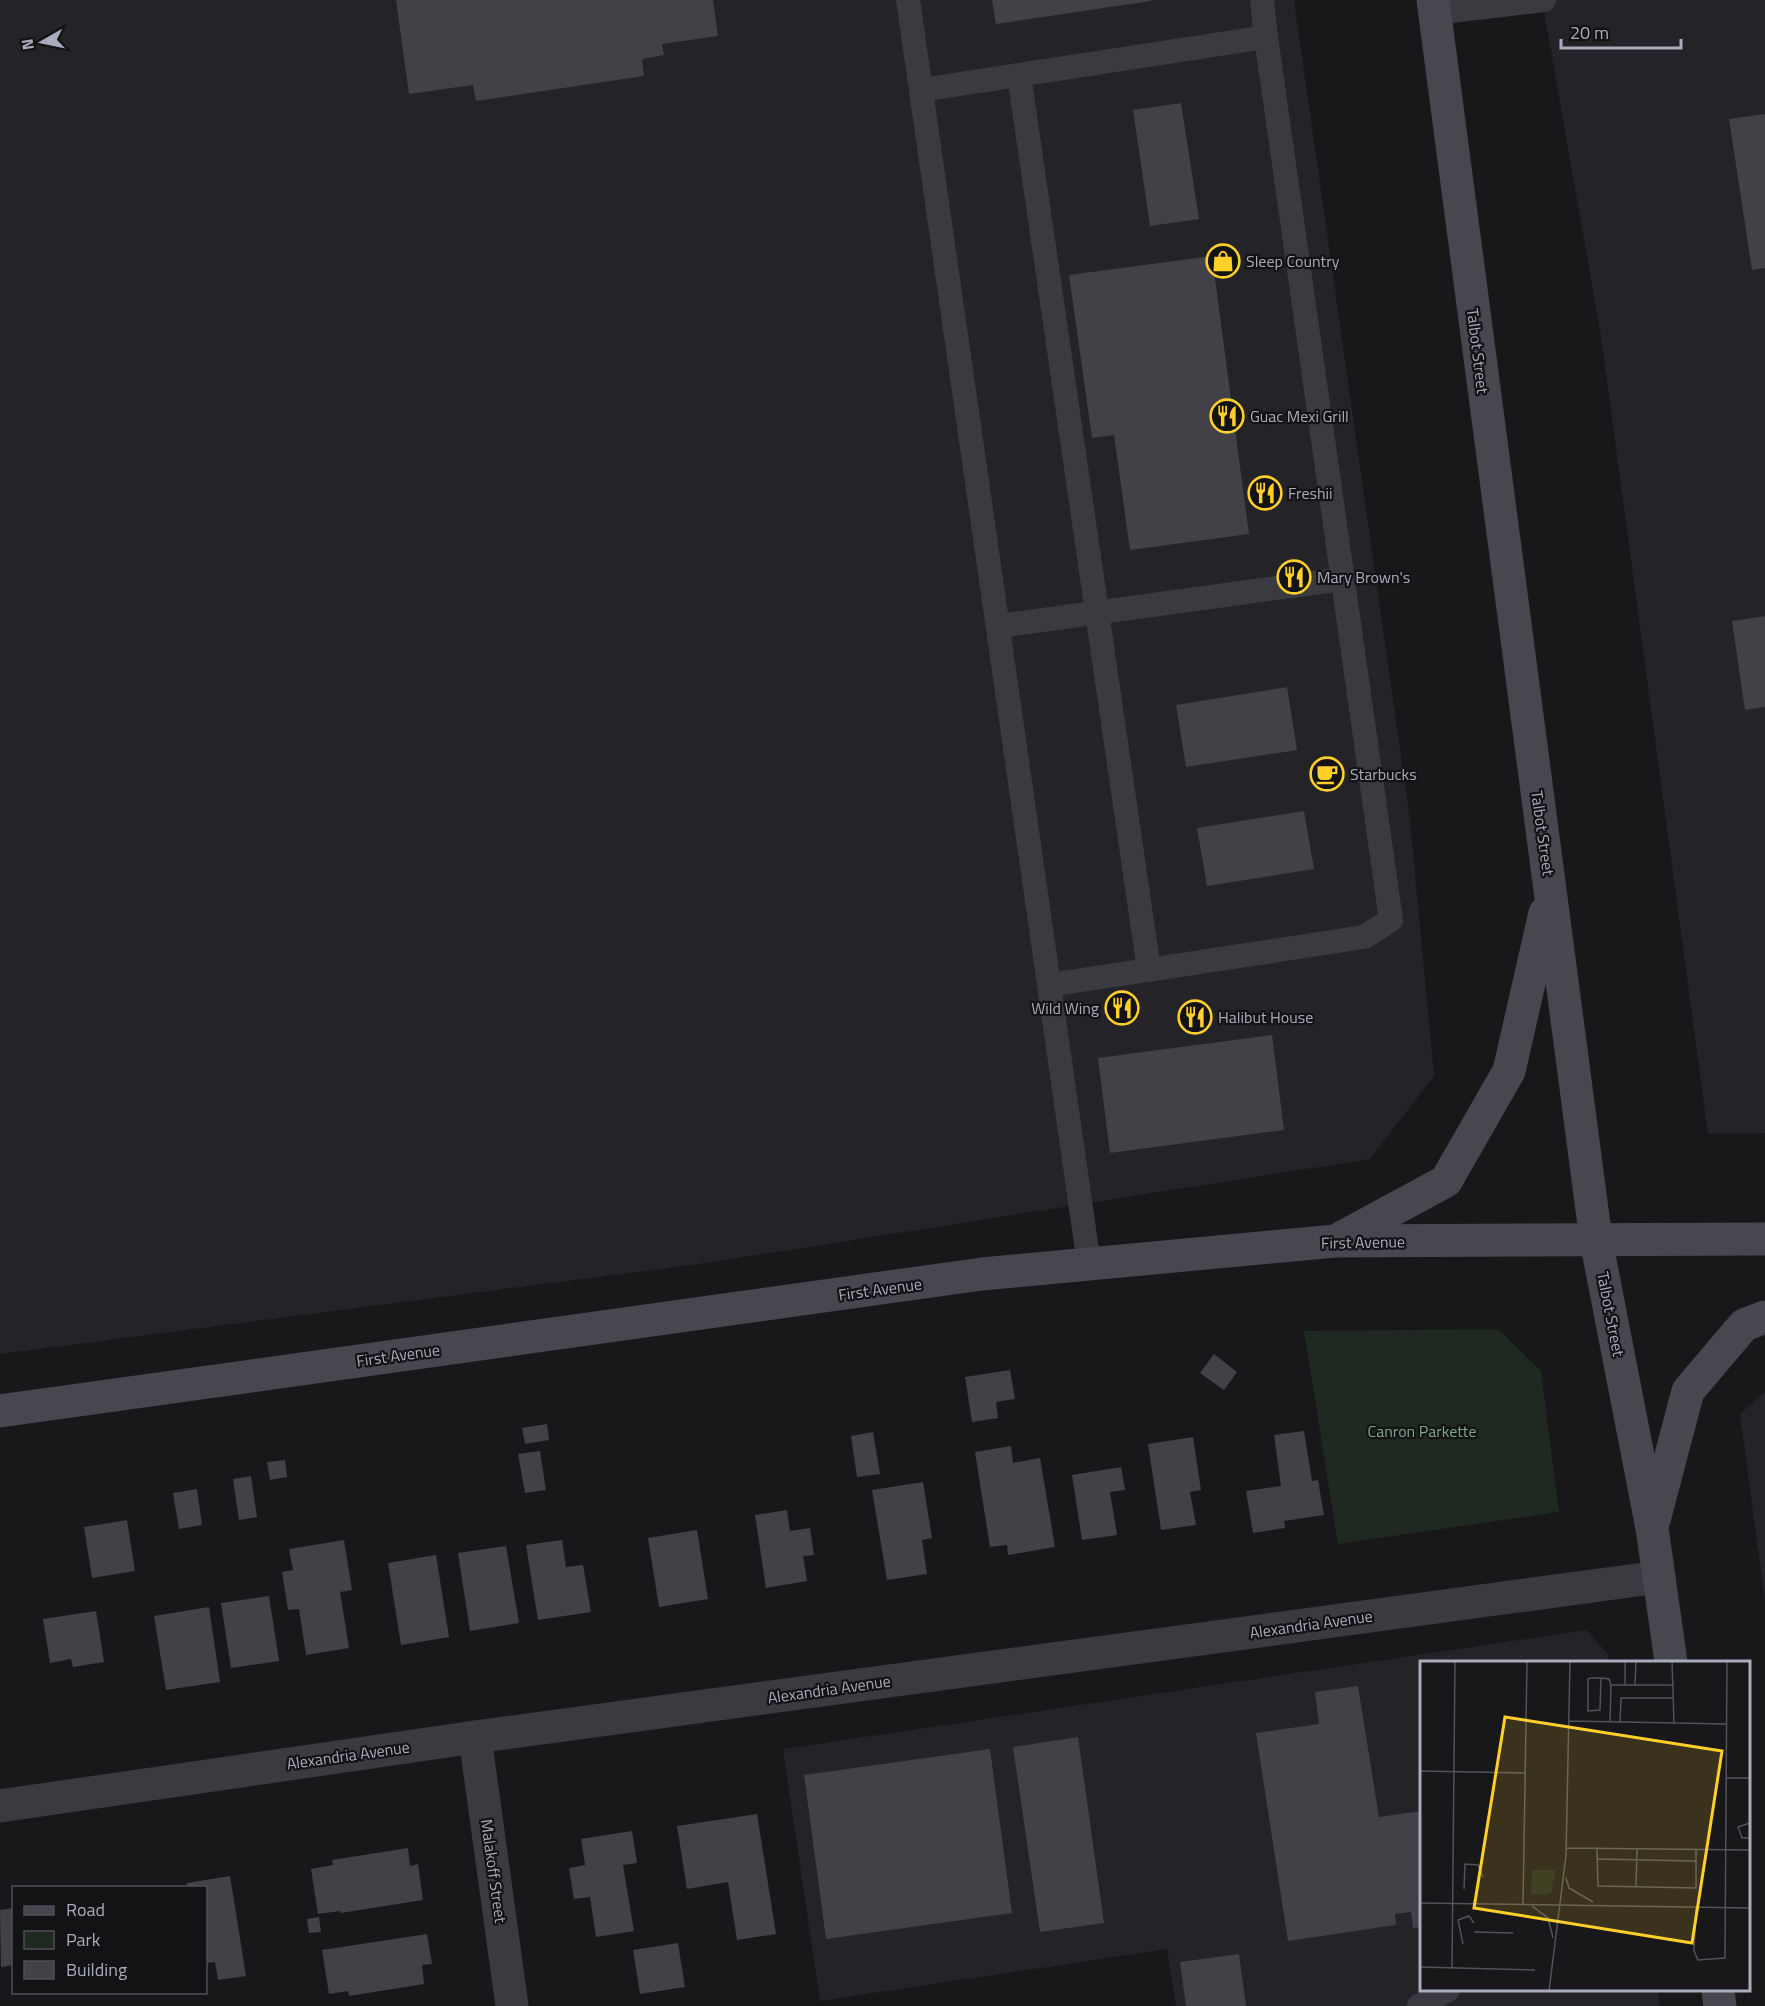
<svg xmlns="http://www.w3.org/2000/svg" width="1765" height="2006" font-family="'Titillium Web',sans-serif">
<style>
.built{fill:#242327}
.green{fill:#1f2821}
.building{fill:#424147}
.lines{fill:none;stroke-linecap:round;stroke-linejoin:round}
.lane{stroke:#3a3a41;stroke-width:24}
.street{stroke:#3a3a41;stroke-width:33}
.secondary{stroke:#46474f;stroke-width:33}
.labels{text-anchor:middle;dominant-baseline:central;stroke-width:4.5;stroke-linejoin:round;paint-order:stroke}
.poi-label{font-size:16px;fill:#a9acbb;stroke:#131215;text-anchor:start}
.street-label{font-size:16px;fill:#a9acbb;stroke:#131215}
.park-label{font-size:16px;fill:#7ea785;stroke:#131215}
.inset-road{fill:none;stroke:#52535a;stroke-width:1.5}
.view{fill:#ffcf2a;fill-opacity:0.15;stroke:#ffcf2a;stroke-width:3}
.inset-edge{fill:none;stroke:#a9acbb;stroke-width:3}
</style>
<rect width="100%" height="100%" fill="#18171a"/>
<!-- built -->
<g class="built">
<polygon points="0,0 1294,0 1410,820 1434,1076 1370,1159 707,1263 0,1354"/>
<polygon points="1542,0 1765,0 1765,1133 1708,1134 1601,336"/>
<polygon points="1765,1392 1765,1601 1740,1414"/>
<polygon points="1586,1630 1608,1654 1609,1662 1422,1662 1422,1990 1657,1990 1660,2006 1176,2006 1167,1949 820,2001 783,1749"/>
</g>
<!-- green -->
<polygon class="green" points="1498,1329 1541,1371 1559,1512 1338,1544 1304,1331"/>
<!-- building -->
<g class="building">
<polygon points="396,0 713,0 718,36 662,44 664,55 642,59 644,76 476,101 473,85 409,94"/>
<polygon points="992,0 1151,0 1151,1 996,24"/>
<polygon points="1181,103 1199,219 1150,226 1133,110"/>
<polygon points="1765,114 1765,268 1752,270 1729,119"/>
<polygon points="1212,256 1249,534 1130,550 1114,435 1092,438 1069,275"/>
<polygon points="1765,616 1765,707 1745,710 1732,621"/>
<polygon points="1287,687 1297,750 1186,767 1176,705"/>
<polygon points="1304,811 1314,869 1207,886 1197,828"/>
<polygon points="1272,1035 1284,1130 1110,1153 1098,1058"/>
<polygon points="1214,1354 1237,1372 1224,1390 1200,1373"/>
<polygon points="1010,1370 1015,1399 996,1402 998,1418 972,1422 965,1377"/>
<polygon points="547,1424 549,1440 525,1444 522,1428"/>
<polygon points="1304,1431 1312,1481 1318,1480 1324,1515 1284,1521 1285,1528 1253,1533 1246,1491 1281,1486 1274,1435"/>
<polygon points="873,1432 880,1474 857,1477 851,1436"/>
<polygon points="1193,1437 1201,1490 1190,1492 1196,1525 1161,1530 1148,1444"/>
<polygon points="1011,1446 1013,1463 1040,1458 1055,1547 1008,1555 1007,1545 990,1547 975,1452"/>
<polygon points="540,1451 546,1490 525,1493 518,1454"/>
<polygon points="285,1460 287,1477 270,1480 267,1462"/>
<polygon points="1121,1467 1125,1490 1110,1492 1117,1535 1082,1540 1072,1475"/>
<polygon points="251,1476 257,1517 239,1520 233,1479"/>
<polygon points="923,1482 932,1538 922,1540 927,1574 887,1580 872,1490"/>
<polygon points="197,1489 202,1525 179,1529 173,1493"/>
<polygon points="787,1510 790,1531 810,1528 814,1555 803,1556 807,1581 766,1588 755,1515"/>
<polygon points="127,1520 135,1571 92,1578 84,1527"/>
<polygon points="697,1530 708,1599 659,1607 648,1538"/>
<polygon points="344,1540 352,1590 340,1592 349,1648 306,1655 299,1609 288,1610 282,1572 293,1570 289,1549"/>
<polygon points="562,1540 566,1567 583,1565 591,1612 538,1620 526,1545"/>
<polygon points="506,1546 519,1623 470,1631 458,1553"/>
<polygon points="436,1555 449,1637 401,1645 388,1563"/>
<polygon points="269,1596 279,1661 231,1668 221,1603"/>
<polygon points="209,1607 220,1682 166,1690 154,1616"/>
<polygon points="96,1611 104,1662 73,1667 71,1659 50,1663 43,1619"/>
<polygon points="1358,1686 1379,1817 1422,1811 1422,1927 1413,1928 1411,1912 1395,1914 1396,1925 1288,1941 1256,1733 1319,1724 1315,1692"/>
<polygon points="1078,1737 1104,1923 1040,1932 1013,1747"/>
<polygon points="990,1749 1012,1913 826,1939 804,1775"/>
<polygon points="757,1814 776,1934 737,1940 728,1882 687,1889 677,1826"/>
<polygon points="632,1831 637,1863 623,1865 634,1931 596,1937 590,1897 574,1899 569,1868 585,1865 581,1839"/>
<polygon points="408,1848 410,1866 418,1864 423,1900 341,1913 340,1911 318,1914 311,1869 333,1865 332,1860"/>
<polygon points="230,1876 246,1976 218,1980 215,1962 206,1963 206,1888 187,1888 187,1883"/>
<polygon points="14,1908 14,1965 1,1967 0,1910"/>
<polygon points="319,1917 321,1932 309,1933 307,1919"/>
<polygon points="427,1934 432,1964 422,1965 424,1984 349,1996 348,1991 329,1994 322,1950"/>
<polygon points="678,1943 685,1987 640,1994 633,1950"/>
<polygon points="1239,1954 1246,2006 1186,2006 1180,1962"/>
</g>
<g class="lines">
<!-- lane -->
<g class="lane">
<polyline points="908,0 1089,1264"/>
<polyline points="1262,0 1266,37"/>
<polyline points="1434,13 1544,0"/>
<polyline points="1019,75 1149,970"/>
<polyline points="921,90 1266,37 1391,920 1364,937 1049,985"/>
<polyline points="998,626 1343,579"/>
<polyline points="1419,2006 1448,1990"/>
</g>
<!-- street -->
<g class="street">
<polyline points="475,1737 512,2006"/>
<polyline points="0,1806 475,1737 1659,1577"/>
</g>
<!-- secondary -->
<g class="secondary">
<polyline points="1433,0 1596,1240 1652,1528 1671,1662"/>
<polyline points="1339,1239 1446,1181 1509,1071 1545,913"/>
<polyline points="0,1411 982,1274 1335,1241 1765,1239"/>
<polyline points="1654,1520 1688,1391 1744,1325 1765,1317"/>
<polyline points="1718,1990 1720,2006"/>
</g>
</g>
<!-- icons -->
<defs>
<g id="shop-ring" transform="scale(1.725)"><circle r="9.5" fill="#131215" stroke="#ffcf2a" stroke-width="1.5"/><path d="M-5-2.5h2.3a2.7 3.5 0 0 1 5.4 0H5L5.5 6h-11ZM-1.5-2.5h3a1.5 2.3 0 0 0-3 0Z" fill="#ffcf2a"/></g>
<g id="restaurant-ring" transform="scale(1.725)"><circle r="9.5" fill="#131215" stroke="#ffcf2a" stroke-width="1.5"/><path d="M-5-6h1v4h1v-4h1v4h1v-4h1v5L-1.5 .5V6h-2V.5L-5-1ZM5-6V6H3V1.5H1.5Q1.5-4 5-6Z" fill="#ffcf2a"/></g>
<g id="cafe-ring" transform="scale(1.725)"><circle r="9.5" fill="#131215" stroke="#ffcf2a" stroke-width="1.5"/><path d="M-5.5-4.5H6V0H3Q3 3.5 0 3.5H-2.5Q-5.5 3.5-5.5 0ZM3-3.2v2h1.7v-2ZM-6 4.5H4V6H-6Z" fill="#ffcf2a"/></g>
</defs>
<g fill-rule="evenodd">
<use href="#shop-ring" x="1223" y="261"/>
<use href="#restaurant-ring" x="1227" y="416"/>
<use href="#restaurant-ring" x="1265" y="493"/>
<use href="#restaurant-ring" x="1294" y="577"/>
<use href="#cafe-ring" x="1327" y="774"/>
<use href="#restaurant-ring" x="1122" y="1008"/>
<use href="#restaurant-ring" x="1195" y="1017"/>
</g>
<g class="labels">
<!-- poi labels -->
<g class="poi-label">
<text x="1246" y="261">Sleep Country</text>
<text x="1250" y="416">Guac Mexi Grill</text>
<text x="1288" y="493">Freshii</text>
<text x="1317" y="577">Mary Brown's</text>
<text x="1350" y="774">Starbucks</text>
<text x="1099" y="1008" text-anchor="end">Wild Wing</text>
<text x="1218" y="1017">Halibut House</text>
</g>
<!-- street labels -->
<g class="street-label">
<text transform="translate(1478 351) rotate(83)">Talbot Street</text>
<text transform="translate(1543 833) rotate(82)">Talbot Street</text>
<text transform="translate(1363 1242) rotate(-1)">First Avenue</text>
<text transform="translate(880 1289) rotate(-8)">First Avenue</text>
<text transform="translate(1611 1314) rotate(79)">Talbot Street</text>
<text transform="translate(398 1355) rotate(-8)">First Avenue</text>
<text transform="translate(1311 1624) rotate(-8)">Alexandria Avenue</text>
<text transform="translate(829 1689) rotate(-8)">Alexandria Avenue</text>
<text transform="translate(348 1755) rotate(-8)">Alexandria Avenue</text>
<text transform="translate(494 1871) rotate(82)">Malakoff Street</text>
</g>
<!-- park labels -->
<g class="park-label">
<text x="1422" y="1431">Canron Parkette</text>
</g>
</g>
<!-- overview -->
<g transform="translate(1420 1661)">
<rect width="330" height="330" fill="#18171a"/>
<path d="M112,209H135L132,230L127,234L111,233Z" fill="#1f2821"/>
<path class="inset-road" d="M205,0V24H254M252,0L254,62M181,17L180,49L168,50V18L171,17H181L189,18L191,24M215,24L216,0M149,60L307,63M190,61L191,24H205M200,61L201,37H254M0,110L106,112M306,117H330M330,162L318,166L322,177H330M146,187L330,189M177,187L178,225L276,227V189M177,198L276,200M146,217L149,227L173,241M216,226L217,188M44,228L45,203L58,204L63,216M0,242L330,247M103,243L107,0M112,245L128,257L133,277M276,246L274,290L278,299L305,297L307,0M54,271L93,272M43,283L38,259L49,255L54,262M0,306L115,309M32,307L35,0M129,330L146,194L150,0"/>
<path class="view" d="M85,56L302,90L272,282L54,247Z"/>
<rect width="330" height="330" class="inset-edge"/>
</g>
<!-- legend -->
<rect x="12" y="1886" width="195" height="108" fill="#131215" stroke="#4f5057" stroke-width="1.5"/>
<rect x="24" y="1906" width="30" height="9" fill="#46474f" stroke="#4f5057" stroke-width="1.5"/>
<text x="66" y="1916" font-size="18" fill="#a9acbb">Road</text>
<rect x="24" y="1931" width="30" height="18" fill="#1f2821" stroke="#4f5057" stroke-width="1.5"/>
<text x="66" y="1946" font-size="18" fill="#a9acbb">Park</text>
<rect x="24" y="1961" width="30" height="18" fill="#424147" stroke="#4f5057" stroke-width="1.5"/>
<text x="66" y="1976" font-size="18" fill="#a9acbb">Building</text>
<!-- north arrow -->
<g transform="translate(42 42) rotate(261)" stroke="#131215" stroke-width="4.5" paint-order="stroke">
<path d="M0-4.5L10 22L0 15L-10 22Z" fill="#a9acbb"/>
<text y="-9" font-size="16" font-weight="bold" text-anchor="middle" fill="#a9acbb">N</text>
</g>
<!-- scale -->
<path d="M1561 39v9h120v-9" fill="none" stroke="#a9acbb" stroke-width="3"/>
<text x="1570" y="39" font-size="18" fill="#a9acbb" stroke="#131215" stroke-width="4.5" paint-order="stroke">20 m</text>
</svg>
